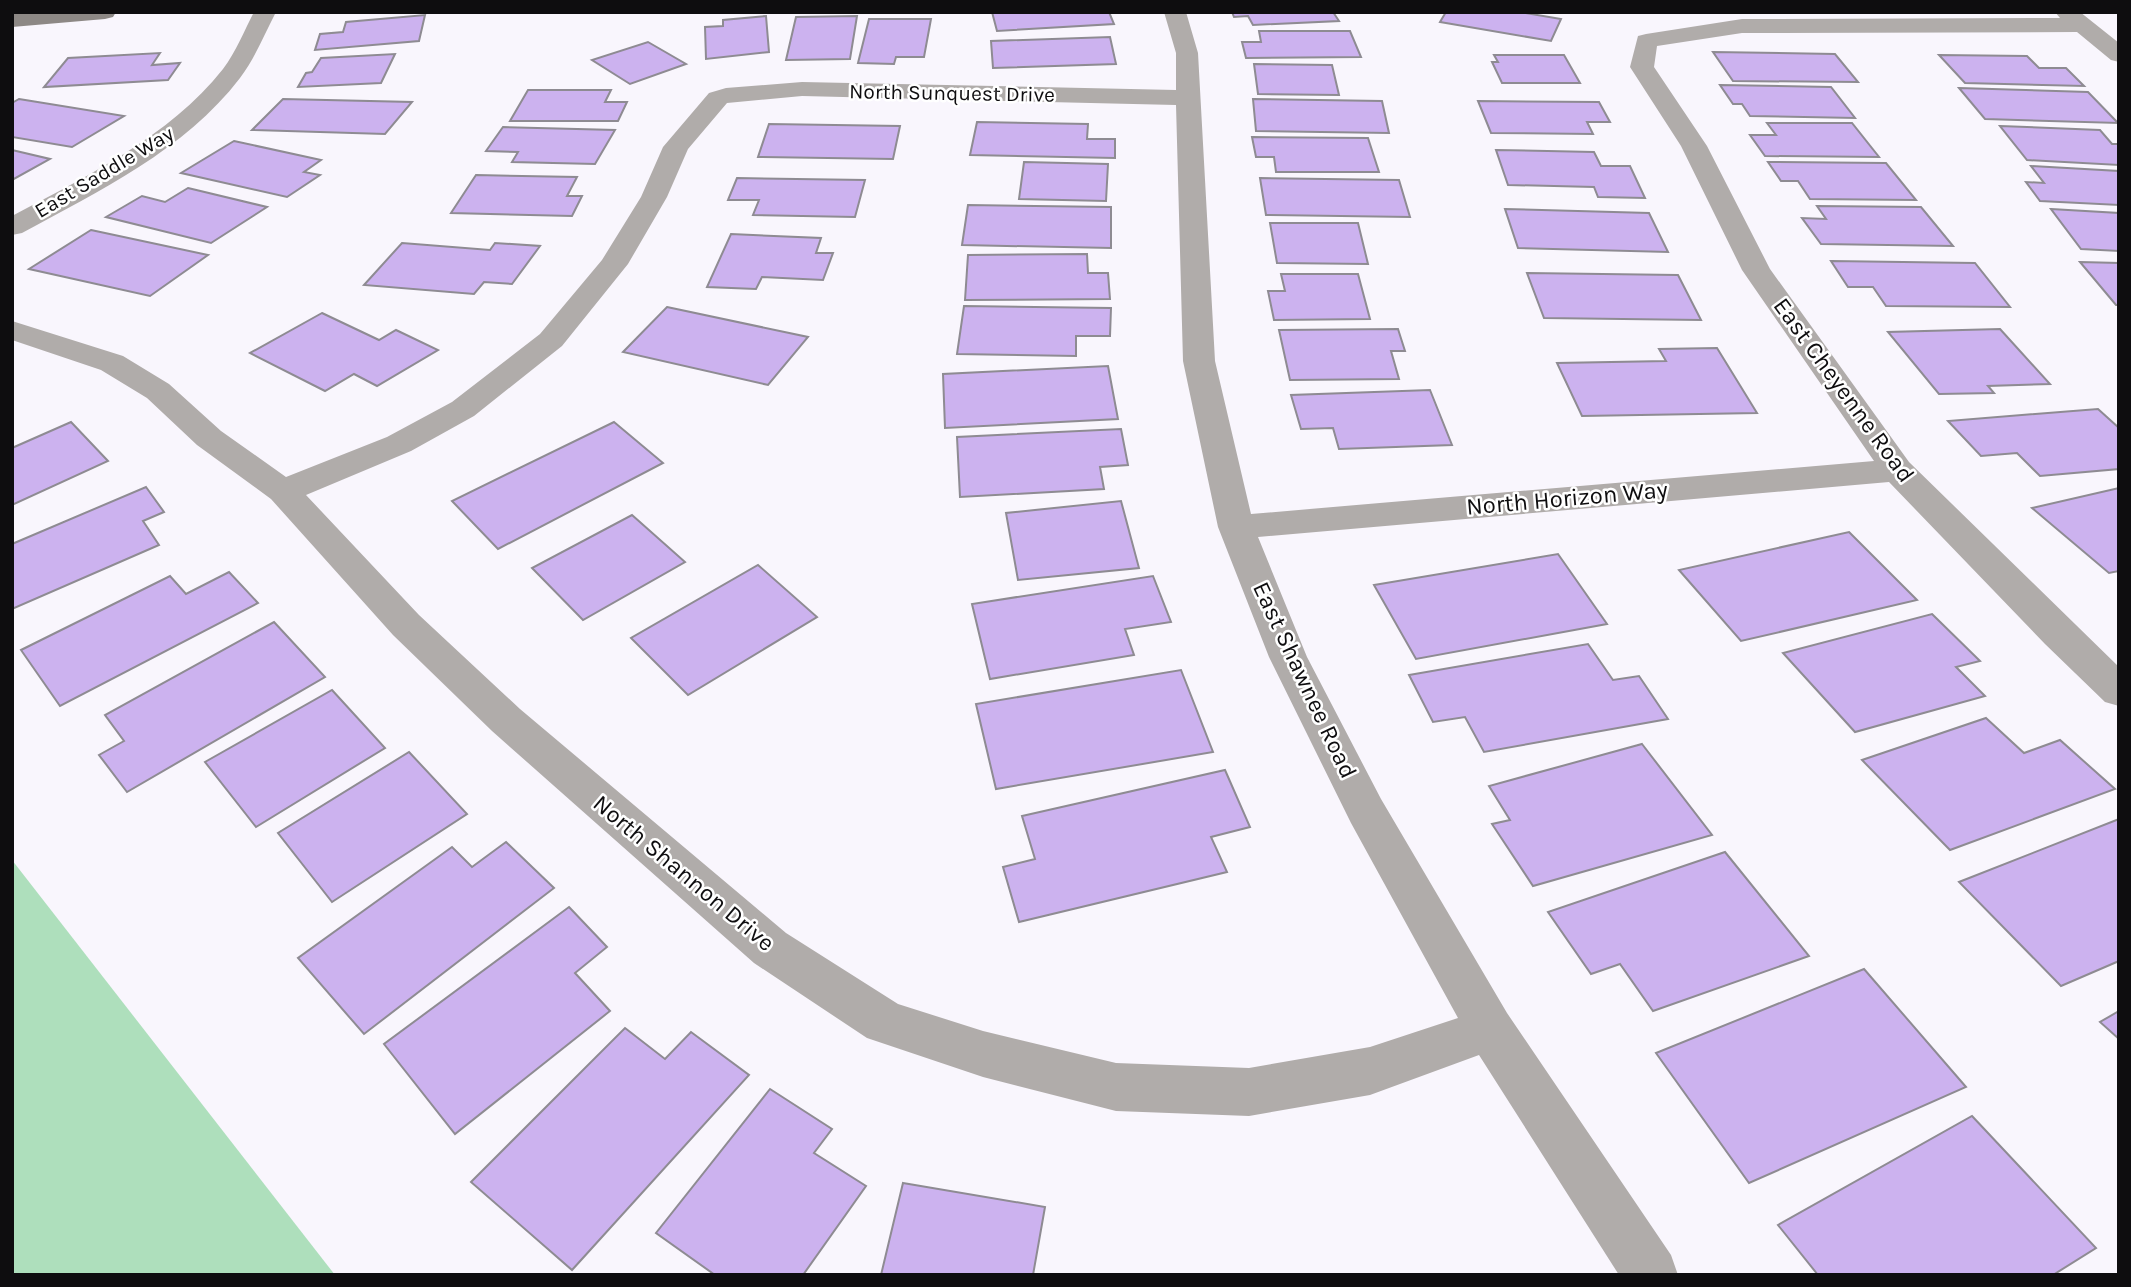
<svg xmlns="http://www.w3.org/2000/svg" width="2131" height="1287" font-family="Karla,sans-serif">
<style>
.green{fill:#aedfbc}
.building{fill:#ccb2ef;stroke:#8e8b92;stroke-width:2}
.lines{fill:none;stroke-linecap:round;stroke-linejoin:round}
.street{fill:#b0acaa;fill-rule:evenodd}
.secondary{fill:#8d8885;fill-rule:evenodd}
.labels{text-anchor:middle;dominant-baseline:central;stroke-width:5;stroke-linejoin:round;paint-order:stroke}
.far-street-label{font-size:21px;fill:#0e0d0f;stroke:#fff}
.street-label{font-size:24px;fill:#0e0d0f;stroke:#fff}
</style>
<rect width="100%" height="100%" fill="#f9f6fd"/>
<!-- green -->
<polygon class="green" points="12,860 335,1275 12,1275"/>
<!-- building -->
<g class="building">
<polygon points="992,12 1109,12 1114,24 997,31"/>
<polygon points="1232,12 1333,12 1339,21 1253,25 1248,16 1234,17"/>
<polygon points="1446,12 1519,12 1561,19 1551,41 1440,22"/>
<polygon points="425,15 419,41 315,50 320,34 343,32 346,22"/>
<polygon points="766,16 769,52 706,59 705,27 723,26 723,20"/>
<polygon points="857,16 850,59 786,60 796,17"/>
<polygon points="869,19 931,19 924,57 896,57 894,64 858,63"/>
<polygon points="1259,31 1350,31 1361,57 1246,58 1242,42 1261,42"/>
<polygon points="1110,37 1116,64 993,68 991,41"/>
<polygon points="648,42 686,64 630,84 592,60"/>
<polygon points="1713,52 1835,54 1858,82 1733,81"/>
<polygon points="160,53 152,65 180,63 168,80 44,87 68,58"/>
<polygon points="395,54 381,83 298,87 306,73 312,72 321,58"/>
<polygon points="1494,55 1564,55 1580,83 1502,83 1492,62 1498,62"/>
<polygon points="1939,55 2027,56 2039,68 2066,68 2084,86 1965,83"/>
<polygon points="1254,64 1332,65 1339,95 1258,94"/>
<polygon points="1720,85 1831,87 1855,118 1750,116 1742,104 1733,104"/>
<polygon points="1959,88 2088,92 2118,123 1985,119"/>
<polygon points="528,90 611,90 605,102 627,102 618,121 510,121"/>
<polygon points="19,99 124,116 72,147 12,137 12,103"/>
<polygon points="283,99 412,102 385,134 252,130"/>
<polygon points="1253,99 1382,101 1389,133 1256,131"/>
<polygon points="1478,101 1599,102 1610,122 1587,122 1593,134 1491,133"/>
<polygon points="977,122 1088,124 1087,139 1115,139 1115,158 970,155"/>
<polygon points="1767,123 1852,123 1879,157 1765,156 1750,135 1776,135"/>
<polygon points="769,124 900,126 893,159 758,157"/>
<polygon points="2000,126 2100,130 2112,144 2119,144 2119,165 2027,160"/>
<polygon points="503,127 615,130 595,164 512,162 518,152 486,151"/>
<polygon points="1252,137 1368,138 1379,172 1276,172 1274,157 1256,157"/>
<polygon points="234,141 321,160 304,172 320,175 287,197 181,173"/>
<polygon points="12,150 50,159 12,180"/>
<polygon points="1496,150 1594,152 1601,166 1630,166 1645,198 1598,197 1594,187 1508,185"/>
<polygon points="1024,162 1108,164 1106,201 1019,199"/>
<polygon points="1768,162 1886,163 1916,200 1810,199 1798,181 1781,181"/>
<polygon points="2031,166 2119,171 2119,205 2040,201 2026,182 2044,183"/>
<polygon points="476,175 577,177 567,196 582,196 572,216 451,213"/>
<polygon points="737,178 865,180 855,217 753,215 759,200 728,200"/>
<polygon points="1260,178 1399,180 1410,217 1266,215"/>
<polygon points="188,188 267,207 211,243 106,217 142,196 165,202"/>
<polygon points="968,205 1111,207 1111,248 962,245"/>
<polygon points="1817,206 1921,207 1953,246 1821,244 1802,218 1826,219"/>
<polygon points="1505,209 1649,213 1668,252 1518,248"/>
<polygon points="2051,209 2119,213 2119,251 2081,249"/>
<polygon points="1270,223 1358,223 1368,264 1277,263"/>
<polygon points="91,230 208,255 150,296 29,269"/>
<polygon points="731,234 821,238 816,253 833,253 823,280 762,277 756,289 707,287"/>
<polygon points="402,243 490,250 495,243 540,246 512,284 484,282 474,294 364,285"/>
<polygon points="1087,254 1088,273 1108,273 1110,299 965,300 968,255"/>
<polygon points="1831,261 1975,263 2010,307 1886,306 1873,287 1848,287"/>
<polygon points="2080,262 2119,263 2119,305 2116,305"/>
<polygon points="1527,273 1678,275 1701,320 1544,318"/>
<polygon points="1281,274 1358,274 1370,319 1274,320 1268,291 1285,291"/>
<polygon points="964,306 1111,308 1110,336 1076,336 1076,356 957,354"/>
<polygon points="667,307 808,337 768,385 623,352"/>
<polygon points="322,313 379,340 396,330 438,350 377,386 354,374 325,391 250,353"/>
<polygon points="1398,329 1405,351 1391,351 1399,379 1290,380 1279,330"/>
<polygon points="2000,329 2050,384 1988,386 1994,393 1939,394 1888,332"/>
<polygon points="1717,348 1757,413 1582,416 1557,363 1666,361 1659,349"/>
<polygon points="1108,366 1118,419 945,428 943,374"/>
<polygon points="1430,390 1452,445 1339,449 1333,428 1301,429 1291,395"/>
<polygon points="2098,409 2119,428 2119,469 2040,476 2017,453 1981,456 1948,421"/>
<polygon points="71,422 108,461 12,505 12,448"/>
<polygon points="614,422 663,463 498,549 452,501"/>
<polygon points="1121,429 1128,465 1100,467 1104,489 960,497 957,437"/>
<polygon points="146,487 164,512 143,521 159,545 12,609 12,544"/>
<polygon points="2119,488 2119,571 2109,573 2032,508"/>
<polygon points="1121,501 1139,568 1018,580 1006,513"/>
<polygon points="632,515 685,562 583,620 532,568"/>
<polygon points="1849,532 1917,600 1741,641 1679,570"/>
<polygon points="1558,554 1607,624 1416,659 1374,585"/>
<polygon points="758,565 817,617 688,695 631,638"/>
<polygon points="229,572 258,603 60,706 21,650 170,576 186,594"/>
<polygon points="1153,576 1171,622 1125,629 1134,655 990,679 972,604"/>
<polygon points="1932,614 1980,661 1956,667 1985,696 1855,732 1783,653"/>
<polygon points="274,622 325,677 127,792 99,755 124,741 105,715"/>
<polygon points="1588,644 1613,680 1639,676 1668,719 1484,752 1465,717 1433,722 1409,675"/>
<polygon points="1181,670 1213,752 996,789 976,704"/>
<polygon points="332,690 385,748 256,827 205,762"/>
<polygon points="1986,718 2024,753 2060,740 2115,789 1950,850 1862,760"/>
<polygon points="1642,744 1712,835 1533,886 1492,824 1510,820 1489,786"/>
<polygon points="409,752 467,814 332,902 278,833"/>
<polygon points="1225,770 1250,827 1211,837 1227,872 1019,922 1003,867 1035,859 1022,816"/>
<polygon points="2119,819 2119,961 2061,986 1959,882"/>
<polygon points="506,842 554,888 364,1034 298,958 452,847 472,867"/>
<polygon points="1725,852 1809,956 1653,1011 1620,964 1591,974 1548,912"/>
<polygon points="569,907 607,947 575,973 610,1011 455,1134 384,1044"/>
<polygon points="1864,969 1966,1087 1749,1183 1656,1053"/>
<polygon points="2119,1011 2119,1039 2100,1022"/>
<polygon points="625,1028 665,1059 691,1032 749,1075 572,1270 471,1182"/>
<polygon points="770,1089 832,1129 814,1153 866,1186 803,1275 715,1275 656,1233"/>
<polygon points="1972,1116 2096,1248 2053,1275 1818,1275 1778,1225"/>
<polygon points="903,1183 1045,1207 1033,1275 881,1275"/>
</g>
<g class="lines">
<!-- street -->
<g class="street">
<path d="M254,12H276C264,35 255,58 240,78C185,150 99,191 22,233L12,235V216C87,176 169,137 223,69C236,52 244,31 254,12Z"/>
<path d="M1164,12H1186L1198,53L1215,361L1251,514L1874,461L1742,270L1681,146L1630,67L1638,36L1646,34L1742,19L2060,18L2055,12H2080L2119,43V62L2111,60L2077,32L1742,33L1657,46L1654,67L1707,146L1770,269L1909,462L2119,667V706L2105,702L2045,644L1889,482L1258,537L1307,657L1381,799L1507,1013L1671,1255L1678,1275H1619L1479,1055L1370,1095L1249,1116L1116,1111L983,1077L867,1038L754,963L492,731L393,635L271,499L197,445L147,398L101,370L12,340V321L123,356L169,384L221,431L286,477L387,437L452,402L540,334L602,260L641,197L663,147L709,93L726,88L802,82L1176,90V53ZM802,96L1176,105L1183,361L1218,527L1269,657L1351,823L1458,1018L1370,1047L1249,1068L1116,1063L983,1031L898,1004L786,933L520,709L419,615L306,495L411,451L474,416L562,346L628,264L667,197L688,149L727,103Z"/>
</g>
<!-- secondary -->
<polygon class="secondary" points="116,12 113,17 105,19 12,27 12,13"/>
</g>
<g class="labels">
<!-- far-street labels -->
<g class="far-street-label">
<text transform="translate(952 93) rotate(1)">North Sunquest Drive</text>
<text transform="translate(104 172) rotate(-31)">East Saddle Way</text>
</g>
<!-- street labels -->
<g class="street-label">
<text transform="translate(1844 390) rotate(54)">East Cheyenne Road</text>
<text transform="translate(1567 498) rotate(-5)">North Horizon Way</text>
<text transform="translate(1305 680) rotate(65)">East Shawnee Road</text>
<text transform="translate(684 873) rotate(40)">North Shannon Drive</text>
</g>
</g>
<!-- border -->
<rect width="2131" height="1287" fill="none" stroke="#0e0d0f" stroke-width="28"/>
</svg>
